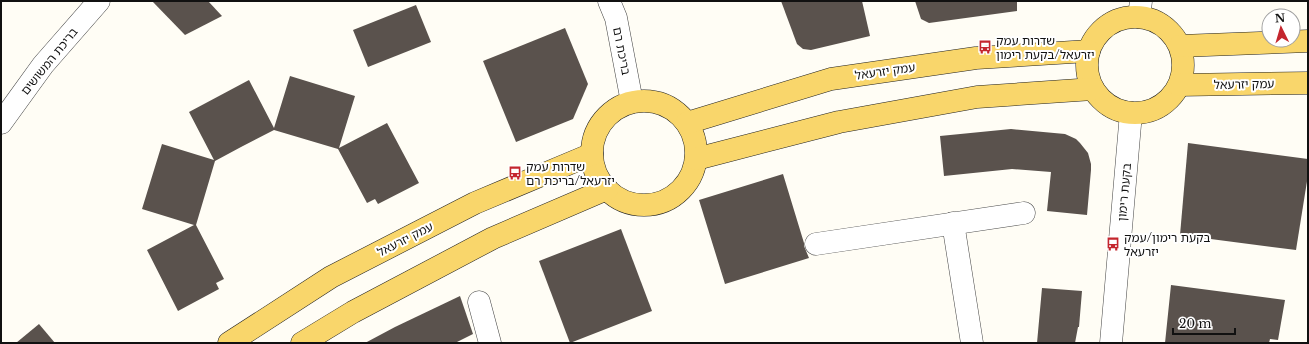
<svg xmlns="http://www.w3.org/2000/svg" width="1309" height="344" font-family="'Libre Baskerville','Noto Sans Hebrew',serif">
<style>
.building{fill:#5a524d}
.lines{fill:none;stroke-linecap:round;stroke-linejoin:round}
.minor-casing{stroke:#444;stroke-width:23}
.major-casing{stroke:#222;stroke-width:23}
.minor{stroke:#fff;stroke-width:22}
.major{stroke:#f9d66b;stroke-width:22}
.labels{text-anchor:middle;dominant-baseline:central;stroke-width:4;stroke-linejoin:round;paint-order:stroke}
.poi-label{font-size:12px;fill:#111;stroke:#fff;text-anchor:start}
.street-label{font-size:12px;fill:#111;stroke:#fff}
</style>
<rect width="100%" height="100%" fill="#fffdf5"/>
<!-- building -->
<g class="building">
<polygon points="152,1 208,1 222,16 185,35"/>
<polygon points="781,1 862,1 870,36 811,50 803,49 797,44"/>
<polygon points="915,1 1017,1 1017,11 929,23 921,19"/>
<polygon points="416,5 431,42 368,67 353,30"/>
<polygon points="565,28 588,84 573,119 516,142 483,61"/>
<polygon points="290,76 355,96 339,148 387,123 419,183 378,204 375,199 367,203 338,149 274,130 241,147 215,161 196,225 224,279 216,283 219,289 178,311 147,250 194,225 142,209 162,144 214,160 189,112 249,80 274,128"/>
<polygon points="1011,129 1065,134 1076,139 1080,143 1088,153 1091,164 1091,170 1087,215 1047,211 1051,172 1012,169 944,176 940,136"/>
<polygon points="1188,143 1308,159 1308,175 1296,250 1180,235"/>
<polygon points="783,174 804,243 804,246 809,258 725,284 699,200"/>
<polygon points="621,229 652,311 570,343 539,261"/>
<polygon points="1171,285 1285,300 1278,340 1270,339 1269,343 1165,343"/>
<polygon points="1042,288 1082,291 1079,327 1078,327 1075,343 1037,343"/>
<polygon points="460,296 473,334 455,343 365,343 395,327"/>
<polygon points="39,324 55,343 16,343"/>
</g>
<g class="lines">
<!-- minor casing -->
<g class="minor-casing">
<g id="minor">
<polyline points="609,1 616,18 632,102"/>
<polyline points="1139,17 1141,1"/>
<polyline points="1,123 43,65 99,1"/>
<polyline points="953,223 972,343"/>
<polyline points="816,244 1024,213"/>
<polyline points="479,302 490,343"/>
<polyline points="1111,343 1131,113"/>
</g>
</g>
<!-- major casing -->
<g class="major-casing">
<g id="major">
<circle cx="1135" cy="65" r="48"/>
<polyline points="1180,46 1308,41"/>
<polyline points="1179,85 1308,83"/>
<circle cx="644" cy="153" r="52"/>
<polyline points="687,123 831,79 976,58 1089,51"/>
<polyline points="696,159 839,122 977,97 1093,89"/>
<polyline points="229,343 331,277 475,203 592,154"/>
<polyline points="302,343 353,312 493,238 607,189"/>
</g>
</g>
<!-- minor -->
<use href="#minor" class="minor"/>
<!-- major -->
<use href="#major" class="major"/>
</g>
<!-- icons -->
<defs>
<g id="bus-bare" transform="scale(1.08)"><path d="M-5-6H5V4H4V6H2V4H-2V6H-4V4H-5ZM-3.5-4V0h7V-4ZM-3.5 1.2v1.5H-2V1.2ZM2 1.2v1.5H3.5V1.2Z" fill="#c4262e" stroke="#fff" stroke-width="2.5" paint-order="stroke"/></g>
</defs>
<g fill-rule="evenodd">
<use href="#bus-bare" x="985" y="47"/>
<use href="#bus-bare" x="515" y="173"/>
<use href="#bus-bare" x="1113" y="244"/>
</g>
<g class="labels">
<!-- poi labels -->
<g class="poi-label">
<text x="996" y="40">שדרות עמק<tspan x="996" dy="14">יזרעאל/בקעת רימון</tspan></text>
<text x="526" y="166">שדרות עמק<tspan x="526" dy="14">יזרעאל/בריכת רם</tspan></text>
<text x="1124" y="237">בקעת רימון/עמק<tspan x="1124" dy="14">יזרעאל</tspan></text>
</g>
<!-- street labels -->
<g class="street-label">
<text transform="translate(622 51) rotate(79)">בריכת רם</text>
<text transform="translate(49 61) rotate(-51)">בריכת המשושים</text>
<text transform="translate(885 71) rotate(-8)">עמק יזרעאל</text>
<text transform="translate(1244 84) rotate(-1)">עמק יזרעאל</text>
<text transform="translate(1124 192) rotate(-85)">בקעת רימון</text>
<text transform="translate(405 239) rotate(-27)">עמק יזרעאל</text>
</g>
</g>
<!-- border -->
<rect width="1309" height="344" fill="none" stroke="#111111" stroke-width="4"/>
<!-- north arrow -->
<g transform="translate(1281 28) rotate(355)"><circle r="19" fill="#ffffff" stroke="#a0a0a0"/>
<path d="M0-3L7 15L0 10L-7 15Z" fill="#c4262e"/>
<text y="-6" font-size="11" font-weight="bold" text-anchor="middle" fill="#111111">N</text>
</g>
<!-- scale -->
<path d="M1173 328v6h62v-6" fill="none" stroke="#111111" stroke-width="2"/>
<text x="1179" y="328" font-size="12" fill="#111111" stroke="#ffffff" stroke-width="3" paint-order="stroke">20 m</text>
</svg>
